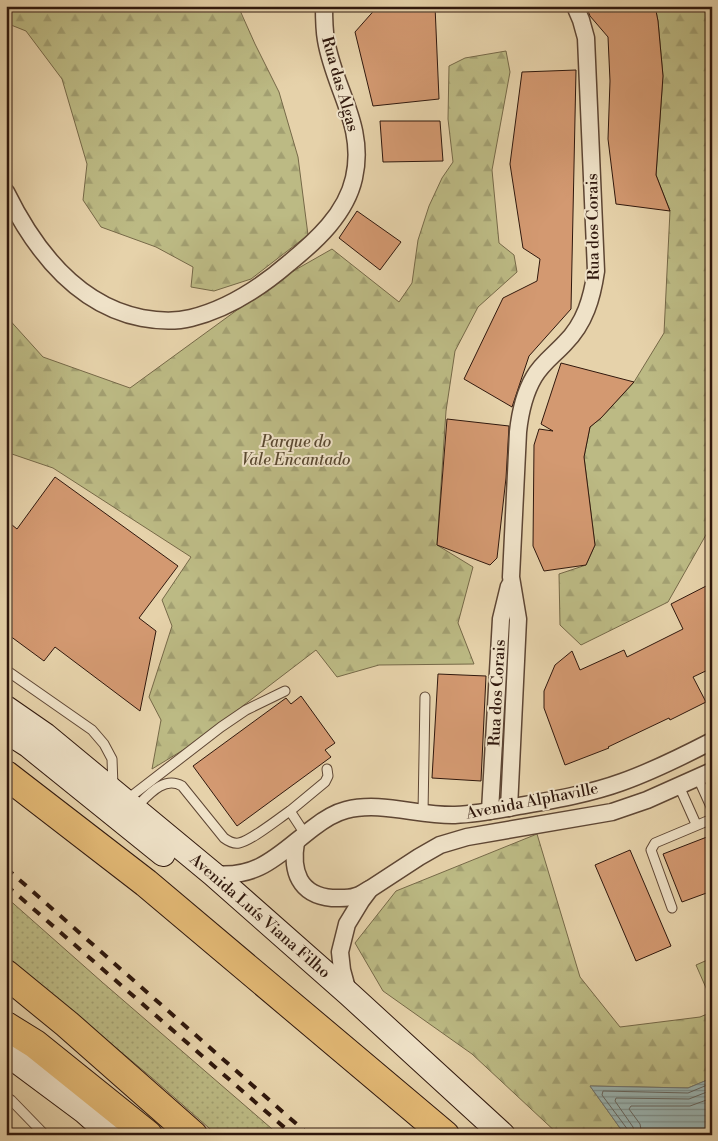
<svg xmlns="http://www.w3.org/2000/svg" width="718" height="1141" font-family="'Libre Bodoni',serif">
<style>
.green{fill:url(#green-dots);stroke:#766948}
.forest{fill:url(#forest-firs);stroke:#766948}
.pitch{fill:#bcba84;stroke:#766948}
.water{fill:url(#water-rules);stroke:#707671}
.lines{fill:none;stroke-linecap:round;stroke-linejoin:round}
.shore{stroke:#656660;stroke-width:1}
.building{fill:#d39971;stroke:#30180d}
.lane-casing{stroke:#5e4634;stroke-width:11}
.street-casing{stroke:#5e4634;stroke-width:19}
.secondary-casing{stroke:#30180d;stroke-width:26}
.highway-casing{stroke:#30180d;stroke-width:30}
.lane{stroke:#efe2c8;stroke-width:9}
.street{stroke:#efe2c8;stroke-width:16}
.secondary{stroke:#efe2c8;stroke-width:24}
.highway{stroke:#e3b975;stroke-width:28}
.rail{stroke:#30180d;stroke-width:4;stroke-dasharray:9 9;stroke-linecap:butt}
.labels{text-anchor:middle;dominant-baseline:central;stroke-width:4;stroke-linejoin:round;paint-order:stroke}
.street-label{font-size:16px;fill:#30180d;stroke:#efe2c8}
.park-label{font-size:16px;font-style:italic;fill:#5a4931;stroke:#efe2c8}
</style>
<defs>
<pattern id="green-dots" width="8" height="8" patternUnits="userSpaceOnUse" patternTransform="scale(1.25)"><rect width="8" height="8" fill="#bcba84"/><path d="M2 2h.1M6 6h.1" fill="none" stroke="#a29f71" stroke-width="1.8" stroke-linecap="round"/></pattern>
<pattern id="forest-firs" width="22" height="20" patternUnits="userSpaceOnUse" patternTransform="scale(1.25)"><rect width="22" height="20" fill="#bcba84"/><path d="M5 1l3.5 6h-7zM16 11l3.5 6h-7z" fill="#a29f71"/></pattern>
<pattern id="water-rules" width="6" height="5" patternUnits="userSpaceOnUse" patternTransform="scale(1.25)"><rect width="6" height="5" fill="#9ab5b3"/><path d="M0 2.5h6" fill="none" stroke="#7e9290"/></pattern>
</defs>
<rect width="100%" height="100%" fill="#e6d2aa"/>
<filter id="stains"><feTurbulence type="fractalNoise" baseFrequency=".004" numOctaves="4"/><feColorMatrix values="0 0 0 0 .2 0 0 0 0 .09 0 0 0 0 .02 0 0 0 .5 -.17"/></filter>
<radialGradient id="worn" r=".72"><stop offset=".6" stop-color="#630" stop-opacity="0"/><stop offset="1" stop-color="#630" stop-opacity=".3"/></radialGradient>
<!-- green -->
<polygon class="green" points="6,897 102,982 279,1135 217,1135 151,1077 6,956"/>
<!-- forest -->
<g class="forest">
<polygon points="6,6 238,6 255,44 279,92 298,157 308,235 251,279 214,291 191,287 193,267 156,247 101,227 83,200 87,164 62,79 26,31 6,23"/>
<polygon points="655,6 712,6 712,530 707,533 668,602 581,645 560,625 559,574 586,565 595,545 584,457 590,427 601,418 634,382 664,333 670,211 656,175 663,76 658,21"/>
<polygon points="506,51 510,72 492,170 499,243 514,255 517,272 478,307 455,351 446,411 437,545 473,567 458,623 474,664 379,665 337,677 316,650 193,744 152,769 161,720 149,697 172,626 162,600 191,557 53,468 6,452 6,316 43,357 130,388 281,278 332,249 399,302 412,283 418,240 429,206 442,178 453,162 448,119 449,66 465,58"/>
<polygon points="537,834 580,977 620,1027 700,1017 712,1012 712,1078 688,1088 590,1086 625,1135 559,1135 472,1054 383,991 355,943 396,891"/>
</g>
<!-- pitch -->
<polygon class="pitch" points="712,958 712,996 710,997 696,965"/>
<!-- water -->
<polygon class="water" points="712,1078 712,1135 625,1135 590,1086 688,1088"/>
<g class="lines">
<!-- shore -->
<g class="shore">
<polyline points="629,1135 628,1130 602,1095 603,1091 688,1093 712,1083"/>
<polyline points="635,1135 633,1127 615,1101 616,1098 689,1099 712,1090"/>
<polyline points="642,1135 640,1124 629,1109 631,1106 690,1106 712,1098"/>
</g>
</g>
<!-- building -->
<g class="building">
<polygon points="378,6 435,6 439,99 373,106 355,32"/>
<polygon points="586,6 655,6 658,21 663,76 656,175 670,211 616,204 608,139 610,81 608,37 590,16"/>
<polygon points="576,70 571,309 529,356 512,407 464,379 503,298 537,281 540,259 523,248 510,164 522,72"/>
<polygon points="380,121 440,121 443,161 383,162"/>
<polygon points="357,211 401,242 380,270 339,238"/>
<polygon points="561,363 634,382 601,418 590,427 584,457 595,545 586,565 544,571 533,546 534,445 539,429 553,431 541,424"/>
<polygon points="447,419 509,426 506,478 497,558 490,565 437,545"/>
<polygon points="55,477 178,566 139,618 156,631 140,711 55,647 44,661 6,633 6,520 17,529"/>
<polygon points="712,583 712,668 693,677 706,702 670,720 669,718 608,747 609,748 565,765 544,708 544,691 555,665 572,651 580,670 624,650 627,657 683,629 671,604"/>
<polygon points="438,674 486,676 481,781 432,778"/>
<polygon points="301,696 335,743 325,750 331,757 237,826 193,766 286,698 291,704"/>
<polygon points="712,835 712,891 682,902 663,854"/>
<polygon points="630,850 671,946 636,961 595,865"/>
</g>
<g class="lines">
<!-- lane casing -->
<g class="lane-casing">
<g id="lane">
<polyline points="6,670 92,730 104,744 112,759 113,786"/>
<polyline points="698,778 712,809"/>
<polyline points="679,786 696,824"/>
<polyline points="125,801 221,727 246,710 285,691"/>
<path d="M134,809C147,797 163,775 182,786L224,838C228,841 233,844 239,843C251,841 279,818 290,811L305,834"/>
<polyline points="290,811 325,782 328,776 327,769"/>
<polyline points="423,813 425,697"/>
<polyline points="672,908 651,850 655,843 712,819"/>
<polyline points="6,1097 11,1100 45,1135"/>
</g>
</g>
<!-- street casing -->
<g class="street-casing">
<g id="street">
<path d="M6,192C34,249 76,305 142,318C158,321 175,322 191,318C228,309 260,288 289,263C316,241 346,214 354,178C366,126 334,89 326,40C324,29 324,18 324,6"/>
<path d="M509,808L518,619L511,577L518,432C520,413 524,394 534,377C542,363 554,355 565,343C585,323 592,298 596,271L586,38L581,20L575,6"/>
<polyline points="490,811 501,619 509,586"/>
<path d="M296,842C291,871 299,895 332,898C339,898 349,899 356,896C361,895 365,891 370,889"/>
<path d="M213,874C259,879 279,854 313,828C322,821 334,813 346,810C381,801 419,816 455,815C476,814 498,810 519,806C553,800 589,794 622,782C653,771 683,756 712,741"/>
<polyline points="348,992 342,970 340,952 347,924 361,901 370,889 419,857 440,845 467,837 612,812 647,800 712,771"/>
</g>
</g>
<!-- secondary casing -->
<g class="secondary-casing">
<g id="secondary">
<polyline points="6,708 45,735 213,874 349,994 503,1135"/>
<polyline points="6,731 28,745 163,854"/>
<polyline points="6,1053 84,1111 111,1135"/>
</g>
</g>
<!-- highway casing -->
<g class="highway-casing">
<g id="highway">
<polyline points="6,775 146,883 445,1135"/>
<polyline points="6,974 67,1024 193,1135"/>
<polyline points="6,1026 35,1044 148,1135"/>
</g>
</g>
<!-- lane -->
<use href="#lane" class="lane"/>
<!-- street -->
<use href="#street" class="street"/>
<!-- secondary -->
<use href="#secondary" class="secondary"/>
<!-- highway -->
<use href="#highway" class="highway"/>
<!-- rail -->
<g class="rail">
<polyline points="6,868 309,1135"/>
<polyline points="6,885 293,1135"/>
</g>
</g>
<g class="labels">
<!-- street labels -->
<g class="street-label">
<text transform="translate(340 84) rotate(74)">Rua das Algas</text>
<text transform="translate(593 227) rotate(-91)">Rua dos Corais</text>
<text transform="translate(497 693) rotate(-87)">Rua dos Corais</text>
<text transform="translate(532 801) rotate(-11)">Avenida Alphaville</text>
<text transform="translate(260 916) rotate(41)">Avenida Luís Viana Filho</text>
</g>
<!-- park labels -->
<g class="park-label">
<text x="296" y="442">Parque do<tspan x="296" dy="18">Vale Encantado</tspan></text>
</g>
</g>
<!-- margin -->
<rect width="718" height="1141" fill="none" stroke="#e6d2aa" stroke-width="25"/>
<rect x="8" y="8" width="703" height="1126" fill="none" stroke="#30180d" stroke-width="2.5"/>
<rect x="12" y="12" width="693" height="1116" fill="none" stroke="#30180d"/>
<rect width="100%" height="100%" filter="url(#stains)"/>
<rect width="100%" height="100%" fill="url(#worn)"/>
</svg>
